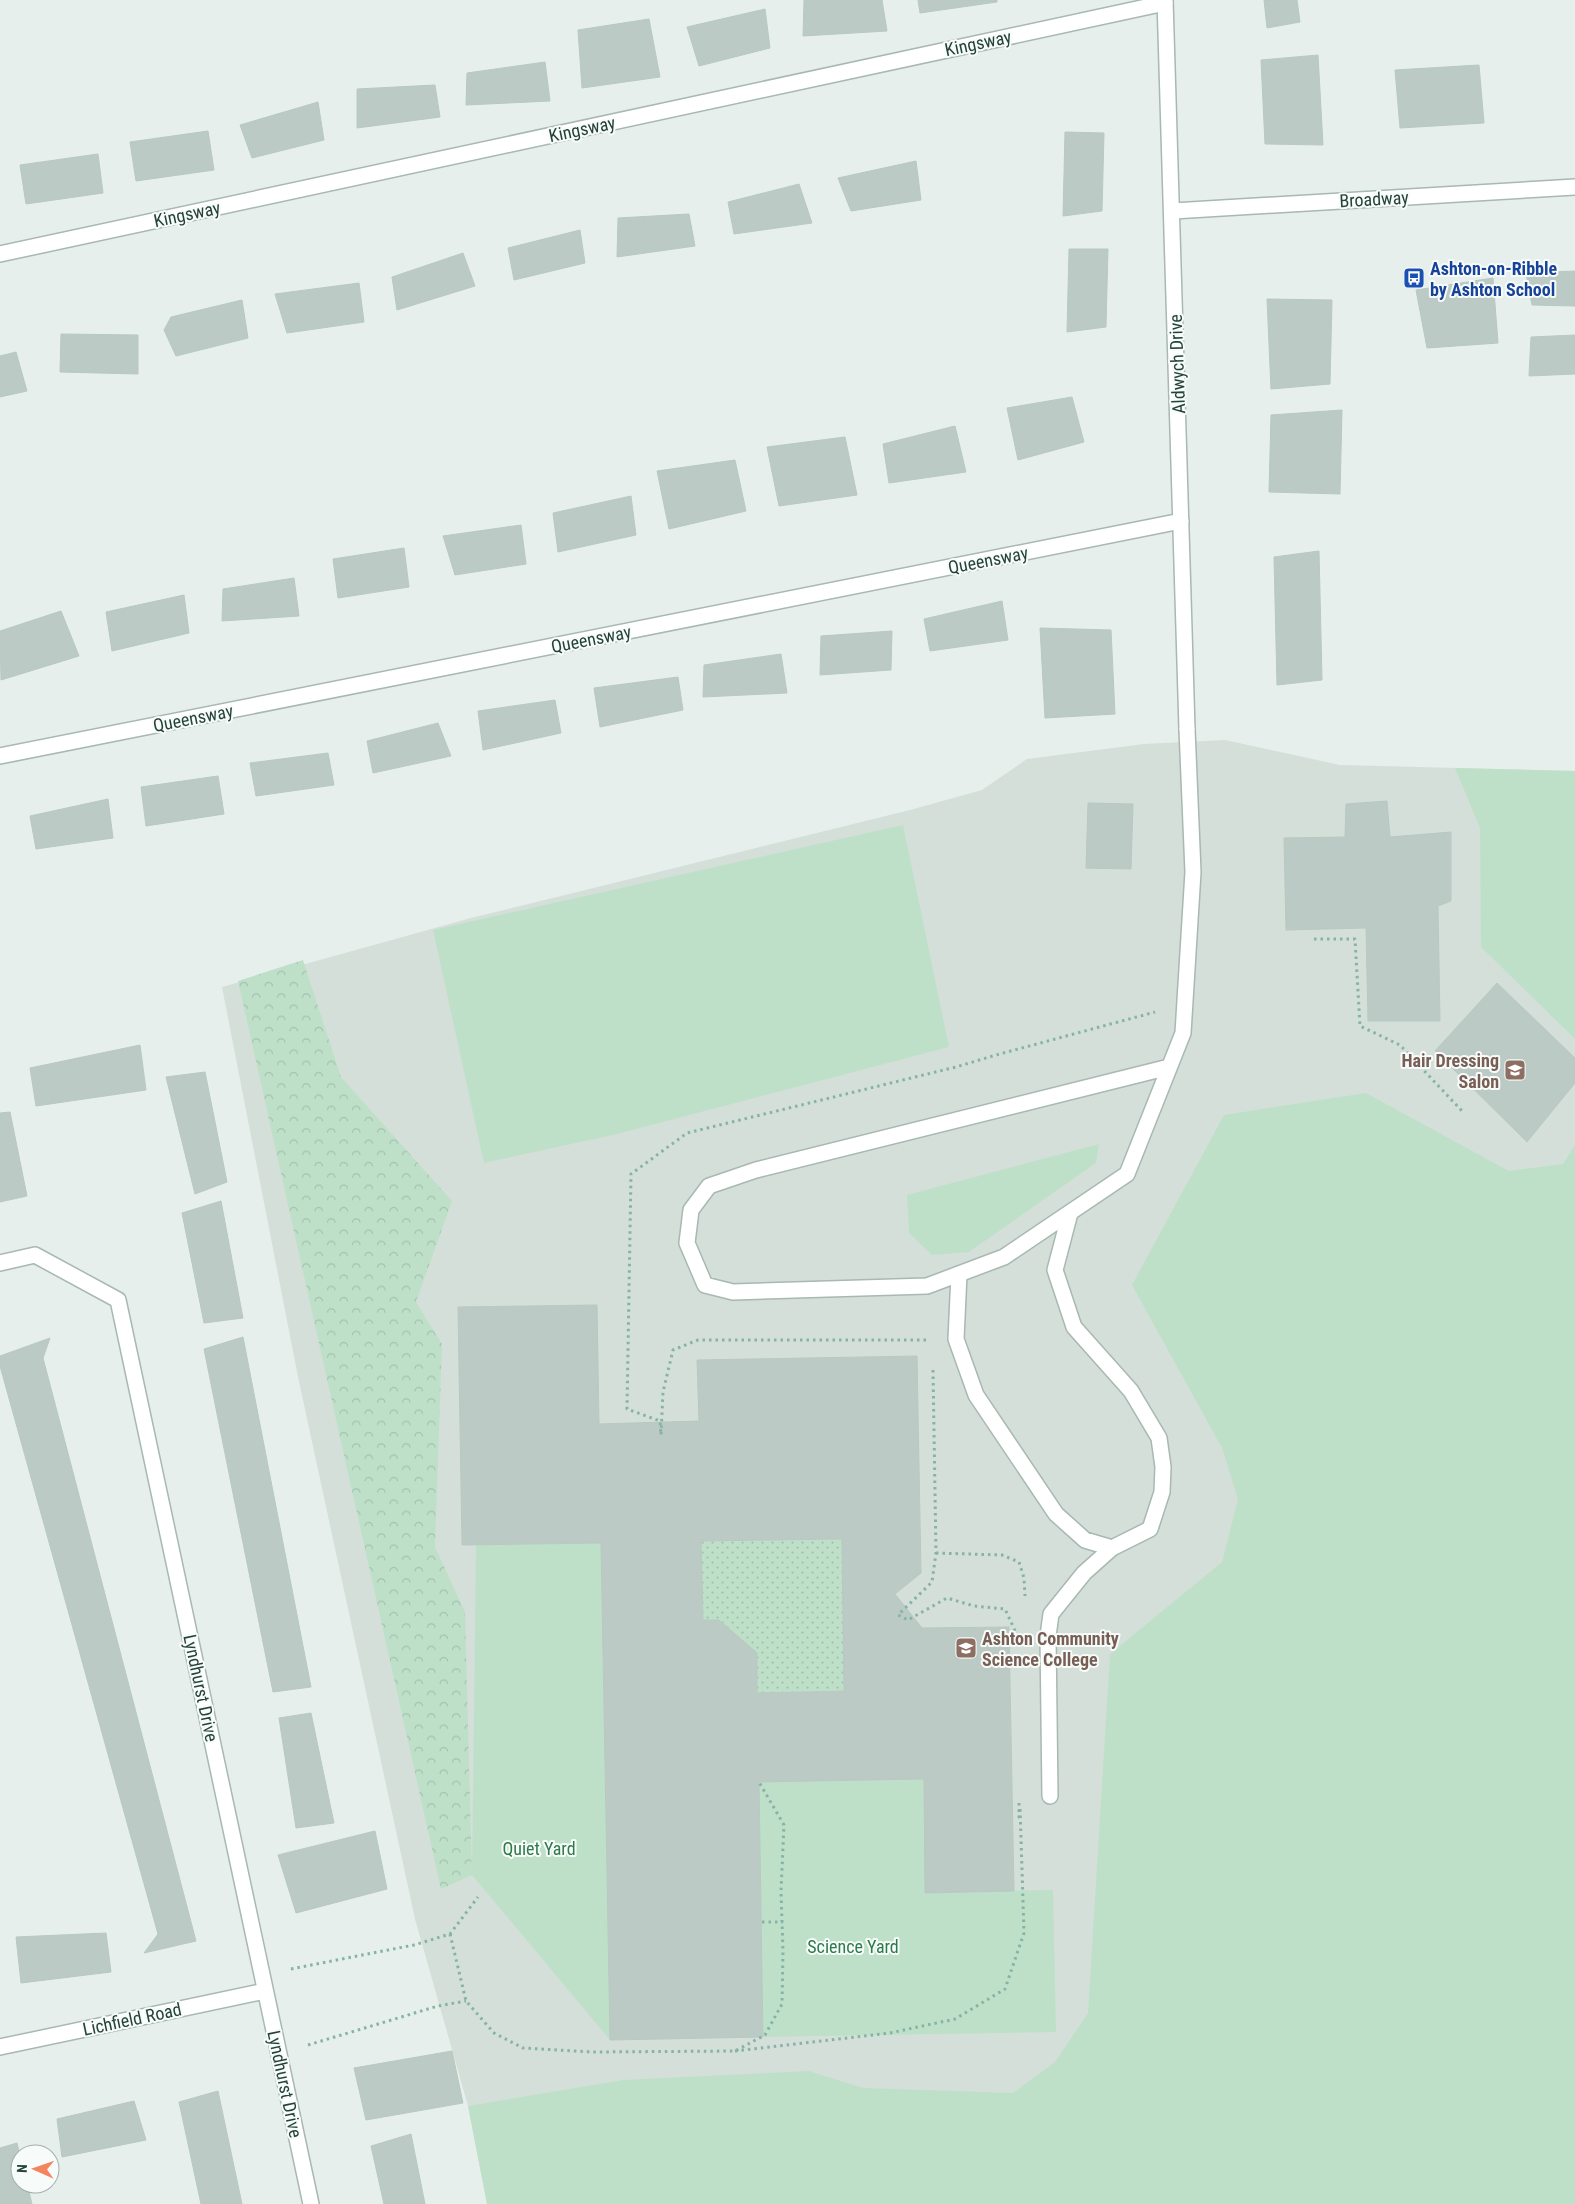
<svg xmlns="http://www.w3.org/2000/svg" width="1575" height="2204" font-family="'Roboto Condensed',sans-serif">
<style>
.built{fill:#d4dfda}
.grass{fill:url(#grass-dots)}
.forest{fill:url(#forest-crowns)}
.green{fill:#bfe0c8}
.building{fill:#bbcac4;stroke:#b8c9c2;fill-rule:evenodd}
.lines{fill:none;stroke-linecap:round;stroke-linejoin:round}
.lane-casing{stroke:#a8b8b2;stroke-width:18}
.street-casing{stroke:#a8b8b2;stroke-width:18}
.path{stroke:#86b3a5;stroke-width:3;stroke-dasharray:2.5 4;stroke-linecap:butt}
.lane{stroke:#fff;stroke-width:15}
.street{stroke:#fff;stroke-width:15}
.labels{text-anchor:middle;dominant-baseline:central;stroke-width:4;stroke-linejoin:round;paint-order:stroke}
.street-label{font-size:18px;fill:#24423a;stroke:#f7fbf9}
.transit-label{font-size:18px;font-weight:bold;fill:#164399;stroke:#f7fbf9;text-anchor:start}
.education-label{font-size:18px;font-weight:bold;fill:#785e54;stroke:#f7fbf9;text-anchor:end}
.park-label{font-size:18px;fill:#2d7a4b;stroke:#f7fbf9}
</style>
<defs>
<pattern id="grass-dots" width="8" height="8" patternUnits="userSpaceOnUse" patternTransform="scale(1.25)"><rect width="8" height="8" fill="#bfe0c8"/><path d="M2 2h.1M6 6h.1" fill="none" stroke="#a4c1ad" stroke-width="1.8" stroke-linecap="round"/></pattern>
<pattern id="forest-crowns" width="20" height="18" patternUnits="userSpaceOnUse" patternTransform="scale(1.25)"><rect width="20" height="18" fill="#bfe0c8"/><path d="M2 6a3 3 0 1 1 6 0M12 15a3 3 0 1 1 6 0" fill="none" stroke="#a4c1ad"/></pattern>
</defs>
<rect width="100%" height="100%" fill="#e6efeb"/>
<!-- built -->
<polygon class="built" points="1225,740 1340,765 1575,771 1575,2204 487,2204 468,2106 415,1919 298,1377 222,987 471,918 910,810 982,790 1027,759 1144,744"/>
<!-- grass -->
<polygon class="grass" points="842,1539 844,1691 757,1693 757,1653 719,1620 703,1620 701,1541"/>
<!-- forest -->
<polygon class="forest" points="303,960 341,1077 452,1201 416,1302 442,1344 435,1547 465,1612 472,1875 441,1889 238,981"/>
<!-- green -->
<g class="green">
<polygon points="1455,768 1575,771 1575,1039 1481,947 1480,828"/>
<polygon points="903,825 949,1047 617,1134 484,1163 433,930"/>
<polygon points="1366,1093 1509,1171 1563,1164 1575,1145 1575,2204 487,2204 468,2106 623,2080 809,2071 863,2088 1013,2093 1055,2062 1088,2013 1110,1654 1222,1562 1238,1499 1222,1448 1132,1285 1224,1115"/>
<polygon points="1099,1144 1096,1163 969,1252 932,1255 909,1233 907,1195"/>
<polygon points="601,1543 610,2040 472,1875 476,1545"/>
<polygon points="924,1779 926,1892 1053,1890 1056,2032 763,2037 759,1782"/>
</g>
<!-- building -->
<g class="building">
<polygon points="804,0 882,0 887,31 803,36"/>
<polygon points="918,0 997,0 997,2 920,13"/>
<polygon points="1264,0 1297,0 1300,22 1267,28"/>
<polygon points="765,9 770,48 699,66 687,27"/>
<polygon points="649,19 660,77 582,88 578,30"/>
<polygon points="1318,55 1323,145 1265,144 1261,60"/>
<polygon points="545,62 550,101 466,105 467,73"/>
<polygon points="1479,65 1484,123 1400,128 1395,70"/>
<polygon points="435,85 440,117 357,128 357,89"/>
<polygon points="318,102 324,140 252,158 240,125"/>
<polygon points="208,131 214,170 136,181 130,142"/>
<polygon points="1065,132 1104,133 1102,211 1063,216"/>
<polygon points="98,154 103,193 26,204 20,165"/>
<polygon points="916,161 921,200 851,211 838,178"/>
<polygon points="799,184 812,223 734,234 728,202"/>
<polygon points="689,214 695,246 617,257 618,218"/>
<polygon points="580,230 585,263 514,280 508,248"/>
<polygon points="1069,249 1108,249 1106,327 1067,332"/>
<polygon points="463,253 475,286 397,310 392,277"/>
<polygon points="1575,271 1575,306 1532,305 1526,273"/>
<polygon points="1493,278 1498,343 1427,348 1416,290"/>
<polygon points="359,283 364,322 287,333 275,294"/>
<polygon points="1267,299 1332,300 1330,384 1271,389"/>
<polygon points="242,300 248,338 176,356 164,330 171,317"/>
<polygon points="61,334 138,335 138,374 60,372"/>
<polygon points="1575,335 1575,374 1529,376 1531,337"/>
<polygon points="16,352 27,391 0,397 0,356"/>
<polygon points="1072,397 1084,442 1018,460 1007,408"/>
<polygon points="1342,410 1340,494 1269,492 1271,415"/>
<polygon points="955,426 966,472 889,483 883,444"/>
<polygon points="845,437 857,495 779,506 767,447"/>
<polygon points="735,460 746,511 669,529 657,471"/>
<polygon points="631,496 636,535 558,552 553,513"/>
<polygon points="521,525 526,564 455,575 443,536"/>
<polygon points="404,548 409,587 338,598 333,559"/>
<polygon points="1319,551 1322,680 1277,685 1274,557"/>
<polygon points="294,578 299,616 222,621 223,589"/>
<polygon points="184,595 189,633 112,651 106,612"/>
<polygon points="1002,601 1008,640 930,651 924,619"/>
<polygon points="61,611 79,656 1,680 0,631"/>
<polygon points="1040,628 1111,630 1115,714 1045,718"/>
<polygon points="892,631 891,670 820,675 821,636"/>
<polygon points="781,654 787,693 703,697 704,665"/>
<polygon points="678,677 683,710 600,727 594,688"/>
<polygon points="555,700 561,733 483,750 478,711"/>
<polygon points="438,723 451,756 373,773 367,741"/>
<polygon points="328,753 334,785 256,796 250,763"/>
<polygon points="218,776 224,814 146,826 141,787"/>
<polygon points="108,799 113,838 36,849 30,816"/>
<polygon points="1387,801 1390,837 1451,832 1451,901 1438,906 1440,1021 1368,1021 1366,928 1286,930 1284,838 1345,837 1346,804"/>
<polygon points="1088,803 1133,804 1131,869 1086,868"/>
<polygon points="1497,983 1575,1058 1575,1083 1527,1142 1435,1051"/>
<polygon points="140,1045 146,1090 36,1106 30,1068"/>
<polygon points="205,1072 227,1182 195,1194 166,1077"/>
<polygon points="10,1112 27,1196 0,1202 0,1113"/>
<polygon points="221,1201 243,1318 204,1323 182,1213"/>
<path d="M597,1305L599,1424L699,1421L697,1360L917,1356L921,1573L895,1594L922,1628L1009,1627L1014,1891L925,1893L924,1779L759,1782L763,2037L610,2040L601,1543L462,1545L458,1307ZM842,1539L844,1691L757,1693V1653L719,1620H703L701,1541Z"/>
<polygon points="243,1337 311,1687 273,1692 204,1349"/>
<polygon points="50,1338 43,1358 196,1941 144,1953 158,1934 0,1366 0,1356"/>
<polygon points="311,1713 334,1823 296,1828 279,1718"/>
<polygon points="375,1831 387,1889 296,1913 278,1855"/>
<polygon points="106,1933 111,1972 21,1983 16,1937"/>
<polygon points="452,2051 463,2103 366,2120 354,2068"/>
<polygon points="218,2091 242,2204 201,2204 179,2102"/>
<polygon points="134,2101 146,2140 62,2157 57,2119"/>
<polygon points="411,2134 425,2204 384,2204 371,2146"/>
<polygon points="17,2143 20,2155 20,2184 27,2184 32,2204 0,2204 0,2148"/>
</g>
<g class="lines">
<!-- lane casing -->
<g class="lane-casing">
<g id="lane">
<polyline points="1169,1067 756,1170 709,1186 691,1210 687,1243 705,1285 733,1292 927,1286 1004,1257 1127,1174 1183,1033 1193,872 1187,729"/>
<polyline points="959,1274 956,1339 976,1395 1056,1514 1085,1540 1112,1548 1150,1529 1162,1492 1163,1467 1159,1438 1131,1391 1074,1327 1055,1270 1070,1213"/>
<polyline points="1050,1796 1048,1636 1051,1614 1084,1573 1112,1548"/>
</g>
</g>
<!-- street casing -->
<g class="street-casing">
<g id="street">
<polyline points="1165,0 1187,729"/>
<polyline points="1173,211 1575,187"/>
<polyline points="0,254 1165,3"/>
<polyline points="0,756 1181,521"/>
<polyline points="0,1263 35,1255 118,1300 311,2204"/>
<polyline points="0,2047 265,1991"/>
</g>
</g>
<!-- path -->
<g class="path">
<polyline points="1314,939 1355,939 1360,1026 1400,1045 1462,1111"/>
<polyline points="926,1340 698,1340 673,1350 663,1392 661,1435 660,1421 627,1409 631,1174 687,1133 956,1067 996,1055 1155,1012"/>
<polyline points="933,1370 936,1553 932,1582 898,1615 908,1620 947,1598 974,1606 1005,1609 1017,1635"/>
<polyline points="936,1553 1002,1555 1019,1562 1024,1578 1025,1596"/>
<polyline points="1019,1803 1019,1817 1020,1805"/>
<polyline points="762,1922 783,1922"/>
<polyline points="450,1934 466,2001 494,2033 523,2048 593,2052 735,2051 765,2035 782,2004 783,1951 781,1891 784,1825 759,1782"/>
<polyline points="291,1969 414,1945 450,1934 478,1897"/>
<polyline points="308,2045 438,2006 466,2001"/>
<polyline points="735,2051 890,2033 955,2019 1005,1989 1024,1933 1020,1807"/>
</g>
<!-- lane -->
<use href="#lane" class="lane"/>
<!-- street -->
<use href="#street" class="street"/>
</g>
<!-- icons -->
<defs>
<g id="bus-square" transform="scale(1.125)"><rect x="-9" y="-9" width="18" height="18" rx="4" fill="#1a4fb4" stroke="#f7fbf9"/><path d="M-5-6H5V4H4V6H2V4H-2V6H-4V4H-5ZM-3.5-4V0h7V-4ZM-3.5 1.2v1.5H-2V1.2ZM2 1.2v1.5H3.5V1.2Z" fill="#fff"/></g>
<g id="school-square" transform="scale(1.125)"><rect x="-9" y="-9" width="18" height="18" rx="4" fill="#8d6e63" stroke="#f7fbf9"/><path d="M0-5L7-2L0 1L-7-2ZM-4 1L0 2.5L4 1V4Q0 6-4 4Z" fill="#fff"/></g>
</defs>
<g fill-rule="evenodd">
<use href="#bus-square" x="1414" y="278"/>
<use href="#school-square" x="1515" y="1070"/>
<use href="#school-square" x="966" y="1648"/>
</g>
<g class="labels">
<!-- street labels -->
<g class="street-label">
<text transform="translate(978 43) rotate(-12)">Kingsway</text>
<text transform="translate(582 129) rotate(-12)">Kingsway</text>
<text transform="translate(1374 199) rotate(-3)">Broadway</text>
<text transform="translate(187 214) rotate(-12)">Kingsway</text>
<text transform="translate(1177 364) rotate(-92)">Aldwych Drive</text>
<text transform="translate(988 560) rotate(-11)">Queensway</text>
<text transform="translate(591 639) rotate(-11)">Queensway</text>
<text transform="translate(193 718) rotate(-11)">Queensway</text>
<text transform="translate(201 1688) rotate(78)">Lyndhurst Drive</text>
<text transform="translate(132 2019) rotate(-12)">Lichfield Road</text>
<text transform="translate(285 2084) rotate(78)">Lyndhurst Drive</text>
</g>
<!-- transit labels -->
<g class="transit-label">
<text x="1430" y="268">Ashton-on-Ribble<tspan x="1430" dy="21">by Ashton School</tspan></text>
</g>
<!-- education labels -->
<g class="education-label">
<text x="1499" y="1060">Hair Dressing<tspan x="1499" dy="21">Salon</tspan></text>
<text x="982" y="1638" text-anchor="start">Ashton Community<tspan x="982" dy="21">Science College</tspan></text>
</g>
<!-- park labels -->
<g class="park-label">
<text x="539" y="1848">Quiet Yard</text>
<text x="853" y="1946">Science Yard</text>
</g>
</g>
<!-- north arrow -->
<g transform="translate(35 2169) rotate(272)"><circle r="24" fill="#f7fbf9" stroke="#a3b1ad"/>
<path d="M0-4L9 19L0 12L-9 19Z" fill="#f4845f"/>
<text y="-8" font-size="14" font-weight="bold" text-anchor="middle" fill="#24423a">N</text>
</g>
</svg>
